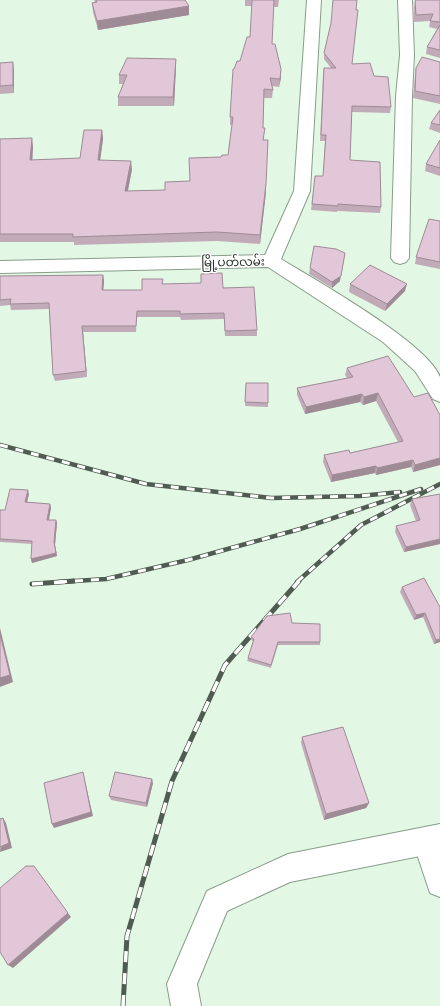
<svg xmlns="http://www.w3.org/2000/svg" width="440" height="1006" font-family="Arial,'Noto Sans Myanmar',sans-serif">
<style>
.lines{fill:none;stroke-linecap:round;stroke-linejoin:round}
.street-casing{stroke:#889d8a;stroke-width:2}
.secondary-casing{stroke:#889d8a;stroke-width:2}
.street{fill:#fff;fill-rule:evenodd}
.secondary{fill:#fff;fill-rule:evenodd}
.rail-far1-casing{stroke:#505b51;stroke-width:4.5}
.rail-casing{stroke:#505b51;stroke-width:5}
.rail-far1{stroke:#fff;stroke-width:3;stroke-dasharray:8;stroke-linecap:butt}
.rail{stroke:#fff;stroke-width:3.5;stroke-dasharray:11;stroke-linecap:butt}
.wall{fill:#c2abb9}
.shaded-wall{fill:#9e8b96}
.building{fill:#e1c7d7;stroke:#9e8b96}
.labels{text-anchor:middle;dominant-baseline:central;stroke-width:3;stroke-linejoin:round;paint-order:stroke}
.far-street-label{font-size:12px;fill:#283129;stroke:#fff}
</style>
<rect width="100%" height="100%" fill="#e2f8e4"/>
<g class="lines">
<!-- street casing -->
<g class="street-casing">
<g id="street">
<polygon points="398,0 412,0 414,55 412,96 409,258 406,262 400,264 394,262 391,258 396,96 400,55"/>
<polygon points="427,828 437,832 440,840 440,897 430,893 413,842 417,832"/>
</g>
</g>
<!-- secondary casing -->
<g class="secondary-casing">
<g id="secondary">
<path d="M307,0H321L310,191L281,259C315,280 428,343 440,377C440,384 440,395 440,402L433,399L415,371L383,342L268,267L0,273V261L265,255L294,191Z"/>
<polygon points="440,824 440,852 290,882 227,911 197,984 201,1006 171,1006 167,984 207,891 288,854"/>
</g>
</g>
<!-- street -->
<use href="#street" class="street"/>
<!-- secondary -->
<use href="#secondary" class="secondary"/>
<!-- rail-far1 casing -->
<g class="rail-far1-casing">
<g id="rail-far1">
<polyline points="0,445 146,484 271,498 360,496 400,492"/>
<polyline points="59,582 106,579 188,560 300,529 421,489"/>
<polyline points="297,582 361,525 440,484"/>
</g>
</g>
<!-- rail casing -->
<g class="rail-casing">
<g id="rail">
<polyline points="32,584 74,581"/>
<polyline points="123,1006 127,936 172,781 225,665 299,581"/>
</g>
</g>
<!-- rail-far1 -->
<use href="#rail-far1" class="rail-far1"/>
<!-- rail -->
<use href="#rail" class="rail"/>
</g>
<!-- wall -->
<g class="wall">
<polygon points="94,0 185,0 189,15 98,30 93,12 92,3 95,2"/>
<polygon points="245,0 279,0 278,7 273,7 272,44 281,69 281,78 279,87 272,86 273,90 272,98 264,98 263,128 266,192 260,244 217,241 74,245 74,242 0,242 0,139 33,146 32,160 80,158 102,130 103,139 100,160 132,169 128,191 165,190 190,181 221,157 228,155 232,125 230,125 230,117 234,69 240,61 250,37 252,6 245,6"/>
<polygon points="440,0 440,58 426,54 427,47 437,29 429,27 430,21 414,22 414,8 415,1"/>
<polygon points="324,53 352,64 374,76 391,107 390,113 352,112 350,160 381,207 380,213 337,211 337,212 311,210 315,176 323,176 325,141 320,141 323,74 324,68 331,68 324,59"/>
<polygon points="176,59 176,67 174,106 118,106 118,97 123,84 119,84 119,75"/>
<polygon points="440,62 440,106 440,104 413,98 415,75 416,68"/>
<polygon points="0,63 14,70 14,93 0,94"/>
<polygon points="440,110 440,133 429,129 431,123"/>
<polygon points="440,140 440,176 425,171 426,164"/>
<polygon points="440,221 440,269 415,264 416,257"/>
<polygon points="310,268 340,281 332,288 309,274"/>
<polygon points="103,275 104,281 103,290 142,290 163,279 163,284 223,288 257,330 257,336 225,336 224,319 181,320 180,317 137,317 136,332 83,332 87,377 55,381 53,375 49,309 11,310 10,305 0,306 0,276"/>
<polygon points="350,284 405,291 385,311 349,292"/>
<polygon points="347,368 414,397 440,415 440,465 413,472 411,467 376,475 375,473 331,482 323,462 324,455 350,453 398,442 376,401 363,405 360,402 305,414 297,395 297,388 347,378 345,375"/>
<polygon points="246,383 268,383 268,407 245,406"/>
<polygon points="29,494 27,502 50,504 51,508 49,520 56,520 57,523 55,545 57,556 32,563 31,559 32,544 0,542 0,510 5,510"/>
<polygon points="440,494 440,544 404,552 395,532 396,526 416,521 410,505 412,499"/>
<polygon points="424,578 440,642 434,644 423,617 414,620 400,592 402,587"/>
<polygon points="292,623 320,642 320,645 278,645 271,668 247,661 248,658 253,641 251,640 251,637"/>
<polygon points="302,737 369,803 366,808 324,820 301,743"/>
<polygon points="153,783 147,807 111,800 109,796"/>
</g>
<!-- shaded-wall -->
<g class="shaded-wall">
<polygon points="189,6 189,15 98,30 97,21"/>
<polygon points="176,59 176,67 174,106 173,97"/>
<polygon points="13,62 14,70 14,93 13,85"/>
<polygon points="281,69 281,78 279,87 280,79"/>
<polygon points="102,130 103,139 99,168 98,160"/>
<polygon points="32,138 33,146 32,169 30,160"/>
<polygon points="131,161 132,169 126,200 125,191"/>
<polygon points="266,184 266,192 260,244 260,235"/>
<polygon points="345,253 340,281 332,288 332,282"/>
<polygon points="103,275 104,281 103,296 102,290"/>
<polygon points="407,284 405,291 385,311 387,304"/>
<polygon points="82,326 83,332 87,377 86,371"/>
<polygon points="378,393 376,401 363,405 364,397"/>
<polygon points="362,394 360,402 305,414 306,407"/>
<polygon points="440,458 440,465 413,472 415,465"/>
<polygon points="413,460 411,467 376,475 377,468"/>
<polygon points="376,466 375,473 331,482 332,475"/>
<polygon points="28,490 29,494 26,506 25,502"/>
<polygon points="50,504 51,508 48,523 47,520"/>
<polygon points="56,520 57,523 55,545 57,556 32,563 31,559 54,542"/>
<polygon points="440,539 440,544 404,552 406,547"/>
<polygon points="425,613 423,617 414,620 416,615"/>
<polygon points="0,628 13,682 0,687"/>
<polygon points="440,639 440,642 434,644 436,640"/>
<polygon points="83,772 84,777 93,816 54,828 52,824"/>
<polygon points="152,779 153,783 147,807 146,803"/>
<polygon points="369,803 366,808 324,820 326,814"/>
<polygon points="3,818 6,823 12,848 0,852"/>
<polygon points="68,913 71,917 13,968 8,965"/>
</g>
<!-- building -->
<g class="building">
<polygon points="96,0 185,0 189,6 97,21 92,3 97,2"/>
<polygon points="252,0 274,0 272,44 275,44 281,69 280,79 270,78 273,90 264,89 263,128 265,128 263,140 268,140 266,184 260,235 217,232 73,237 73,234 0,234 0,139 32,138 30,160 80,158 84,130 102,130 98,160 131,161 125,191 165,190 165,182 190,181 189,158 221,157 222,155 228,155 233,117 230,117 233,69 234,69 237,61 240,61 247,37 250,37"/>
<polygon points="333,0 357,0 356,10 358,10 352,64 370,63 374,76 388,77 391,107 352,106 350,160 380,162 381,207 338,204 338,206 312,204 315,176 323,176 326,135 321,135 324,68 336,68 324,53 331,23"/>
<polygon points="416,0 440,0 440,22 430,21 433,14 416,15 415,1"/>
<polygon points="440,25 440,50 427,47"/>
<polygon points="422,57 440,62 440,96 415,91 416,68"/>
<polygon points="127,58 176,59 173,97 118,97 127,75 119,75"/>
<polygon points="13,62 13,85 0,86 0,63"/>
<polygon points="440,110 440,125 431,123"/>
<polygon points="440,140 440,168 426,164"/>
<polygon points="429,219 440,221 440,262 416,257"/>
<polygon points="314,246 336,249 345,253 341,276 332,282 310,268"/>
<polygon points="370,265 407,284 387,304 350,284"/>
<polygon points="222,273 223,288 254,287 257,330 225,331 224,313 180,314 180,311 137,311 136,326 82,326 86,371 53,375 49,303 10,304 11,299 0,300 0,276 103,275 102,290 142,290 142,279 163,279 162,284 201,283 201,274"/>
<polygon points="388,356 414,397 428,393 440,415 440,458 415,465 413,460 377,468 376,466 332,475 324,455 349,450 350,453 403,441 378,393 364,397 362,394 306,407 297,388 353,377 347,368"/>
<polygon points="246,383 268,383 268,403 245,402"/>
<polygon points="10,489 28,490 25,502 50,504 47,520 56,520 54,542 56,553 31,559 32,541 0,539 0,510 5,510"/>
<polygon points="440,494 440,539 406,547 396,526 420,520 412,499"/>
<polygon points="424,578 440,607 440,639 436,640 425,613 416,615 402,587"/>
<polygon points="290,613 292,623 320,624 320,642 278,642 271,665 248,658 254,639 251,637 267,616"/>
<polygon points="0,634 10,675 0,678"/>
<polygon points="343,727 369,803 326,814 302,737"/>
<polygon points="83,772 91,812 52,824 44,783"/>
<polygon points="115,772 152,779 146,803 109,796"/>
<polygon points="3,818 9,843 0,847 0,819"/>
<polygon points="26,866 34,866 68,913 8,965 0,952 0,888"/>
</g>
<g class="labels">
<!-- far-street labels -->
<g class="far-street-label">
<text transform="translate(233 262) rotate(-1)">မြို့ပတ်လမ်း</text>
</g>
</g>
</svg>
